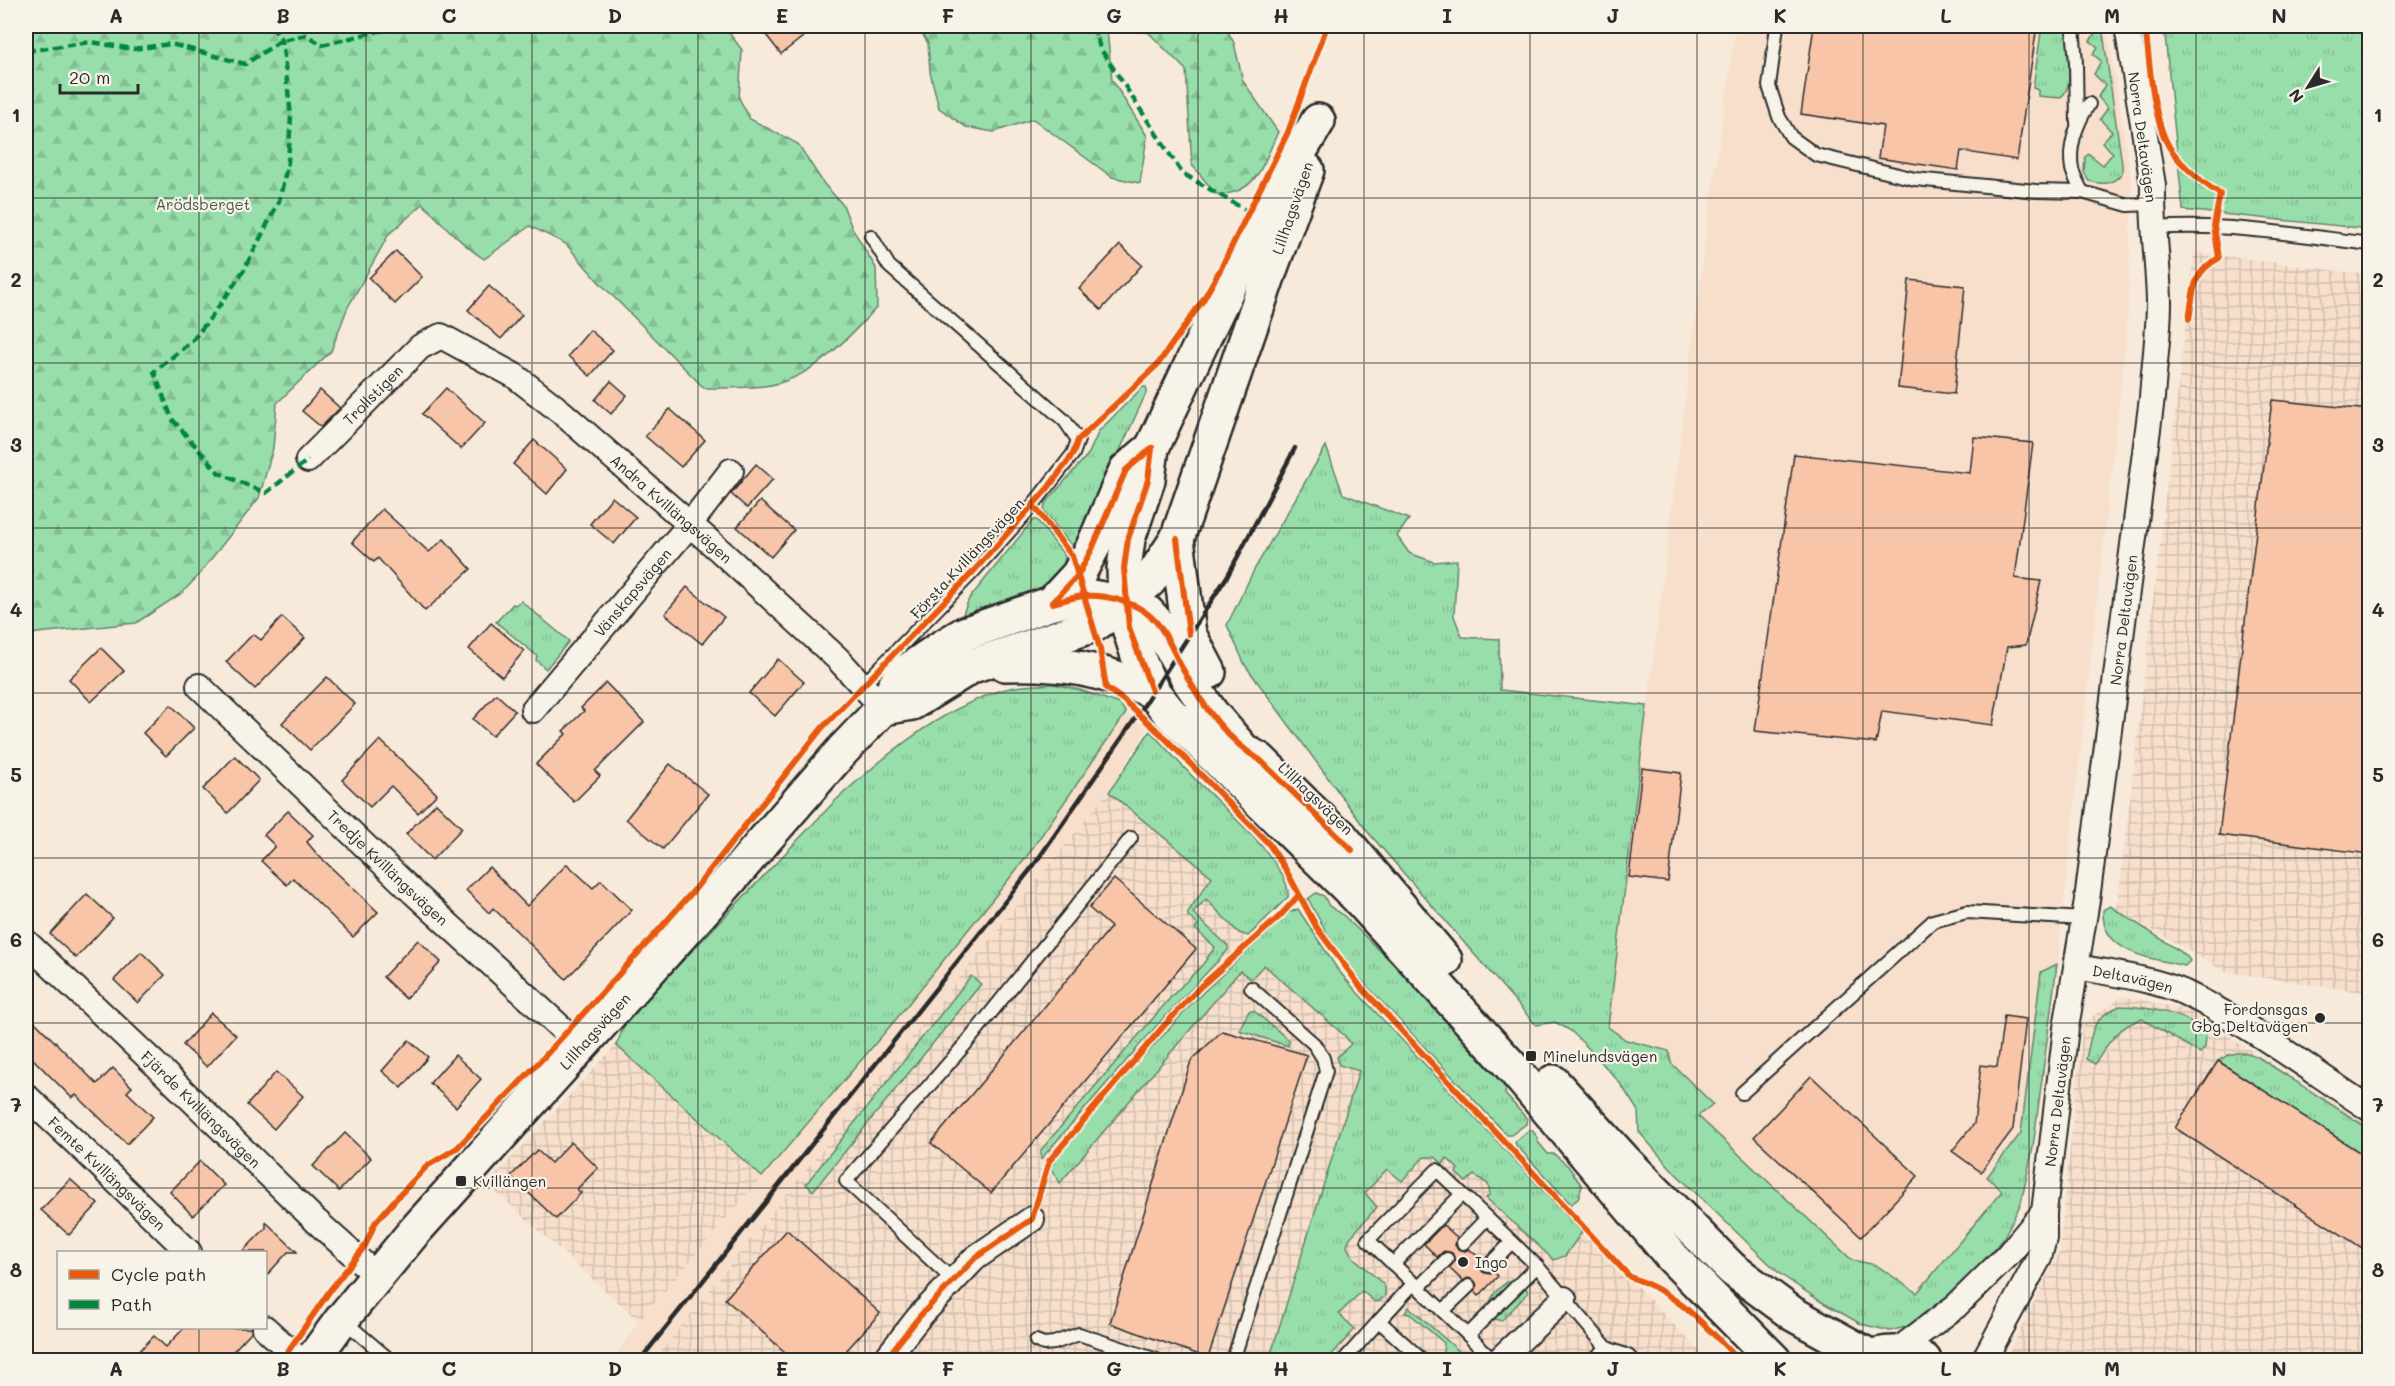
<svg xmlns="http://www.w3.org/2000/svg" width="2395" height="1386" font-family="Mali,sans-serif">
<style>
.built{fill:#f7dfcc}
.industrial{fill:url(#industrial-grid)}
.grass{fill:url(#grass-tufts);stroke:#62846b;stroke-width:1.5}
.forest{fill:url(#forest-firs);stroke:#62846b;stroke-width:1.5}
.building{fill:#f8c5a8;stroke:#2b2b2b;stroke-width:1.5}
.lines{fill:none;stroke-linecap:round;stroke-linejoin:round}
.lane-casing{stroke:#2b2b2b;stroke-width:16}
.street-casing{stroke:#2b2b2b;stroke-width:28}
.secondary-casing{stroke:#2b2b2b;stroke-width:38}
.lane{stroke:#f7f3e8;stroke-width:12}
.street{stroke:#f7f3e8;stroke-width:24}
.secondary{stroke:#f7f3e8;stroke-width:33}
.rail{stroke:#2b2b2b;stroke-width:4.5}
.quiet{stroke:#00873e;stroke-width:4.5;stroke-dasharray:9 4.5;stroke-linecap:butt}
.cycleway-casing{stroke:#f7f3e8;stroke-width:10}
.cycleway{stroke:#e8590c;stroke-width:6}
.grid{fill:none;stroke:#2b2b2b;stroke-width:1.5;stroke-opacity:0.55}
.poi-dot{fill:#2b2b2b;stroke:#f7f3e8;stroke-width:2}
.labels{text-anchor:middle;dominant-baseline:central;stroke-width:4.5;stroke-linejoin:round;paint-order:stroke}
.street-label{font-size:15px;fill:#2b2b2b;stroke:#f7f3e8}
.park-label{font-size:15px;fill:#46584b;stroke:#f7f3e8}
.poi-label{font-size:15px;fill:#2b2b2b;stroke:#f7f3e8;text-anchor:start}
.neatline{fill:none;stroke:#2b2b2b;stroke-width:2}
.grid-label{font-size:20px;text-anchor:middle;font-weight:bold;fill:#2b2b2b}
</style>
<defs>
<pattern id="industrial-grid" width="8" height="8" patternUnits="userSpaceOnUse" patternTransform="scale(1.5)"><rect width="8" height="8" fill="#f7dfcc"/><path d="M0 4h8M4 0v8" fill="none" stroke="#d4c0af"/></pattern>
<pattern id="grass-tufts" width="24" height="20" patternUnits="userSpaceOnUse" patternTransform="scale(1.5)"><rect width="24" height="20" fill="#98deab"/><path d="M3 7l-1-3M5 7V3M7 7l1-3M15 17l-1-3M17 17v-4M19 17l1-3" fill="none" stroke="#83bf93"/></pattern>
<pattern id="forest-firs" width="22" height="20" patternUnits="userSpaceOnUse" patternTransform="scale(1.5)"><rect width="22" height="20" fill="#98deab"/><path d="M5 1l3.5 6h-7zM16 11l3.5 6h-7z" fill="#83bf93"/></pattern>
</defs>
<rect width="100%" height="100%" fill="#f7eadb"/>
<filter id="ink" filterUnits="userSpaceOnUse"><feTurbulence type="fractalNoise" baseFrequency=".0167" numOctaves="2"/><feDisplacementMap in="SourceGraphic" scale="12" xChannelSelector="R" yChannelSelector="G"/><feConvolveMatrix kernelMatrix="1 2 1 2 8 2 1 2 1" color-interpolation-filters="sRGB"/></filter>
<g filter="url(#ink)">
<!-- built -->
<g class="built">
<polygon points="1736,26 2107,26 2132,186 2127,330 2057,964 2041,972 2021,1133 1987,1177 2003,1191 1917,1293 1876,1265 1852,1260 1698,1116 1712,1103 1671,1063 1669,1051 1626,1040 1608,1027 1705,240"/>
<polygon points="1126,713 1148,728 1109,790 654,1360 613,1360 639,1321 897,1018 1025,859"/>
</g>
<!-- industrial -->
<g class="industrial">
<polygon points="2194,252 2369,275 2369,993 2226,972 2117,910"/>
<polygon points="1109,790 1338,976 1708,1360 654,1360"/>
<polygon points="2123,996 2187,1010 2369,1126 2369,1360 2005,1360 2059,1253 2083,1023"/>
<polygon points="616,1045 762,1177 639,1321 487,1184"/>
</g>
<!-- grass -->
<g class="grass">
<path d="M2042,26H2065C2067,46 2077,85 2060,98L2038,96V90L2033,88Z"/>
<path d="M2091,26H2102L2122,164V173C2113,185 2102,185 2089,181L2084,172L2085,157L2089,154L2103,165L2113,153L2102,142L2112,132L2100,119L2108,108L2098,97L2105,85L2094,74L2101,61L2093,54L2098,47L2090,41L2094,35L2088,30Z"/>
<polygon points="2164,26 2369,26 2369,229 2183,210"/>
<polygon points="1143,387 1146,387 1147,391 1080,538 1071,545 1044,511 1045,504 1089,453 1099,431"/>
<polygon points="1326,446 1343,494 1409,519 1397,536 1409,553 1434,562 1457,560 1454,616 1462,637 1499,639 1500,690 1647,706 1608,1027 1626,1040 1669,1051 1671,1063 1713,1104 1698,1116 1852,1260 1876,1265 1917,1293 2002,1191 1987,1177 2021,1133 2041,972 2057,964 2033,1147 2021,1203 2004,1237 1978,1269 1935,1312 1913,1325 1890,1331 1861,1324 1820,1301 1780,1274 1675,1173 1639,1132 1638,1111 1620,1083 1592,1052 1571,1031 1555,1022 1536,1025 1367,831 1245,665 1227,625 1254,570"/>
<polygon points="1033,520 1037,520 1065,556 1063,570 1044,591 966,618 963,614 969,599"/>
<polygon points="521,601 569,641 546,669 536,660 537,656 496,622 513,604 515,605"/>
<path d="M1054,684L1080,690L1120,704L1126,713L1025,859L897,1018L762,1177L616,1045L628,1018L835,801C883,757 936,712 999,691C1017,685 1036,685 1054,684Z"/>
<path d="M1150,731C1165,747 1180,764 1195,779C1218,803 1292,865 1288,897L1248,936L1239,933L1206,899L1193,913L1228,946V950L1160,1022L1041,1159V1150L1171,997L1203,964L1215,947L1195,929L1198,925L1188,916V912L1212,877L1109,792Z"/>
<path d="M1316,893L1324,896L1329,906L1342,914C1399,970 1460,1024 1506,1089L1505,1094L1527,1119L1526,1124L1511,1135H1507L1352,970L1328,935L1308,899Z"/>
<path d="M2110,906L2186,955L2190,961L2185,966C2152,958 2101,954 2103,910Z"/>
<polygon points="1298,909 1338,970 1357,992 1582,1232 1565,1256 1554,1260 1486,1198 1490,1194 1488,1184 1474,1175 1466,1182 1456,1173 1458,1169 1447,1158 1443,1164 1435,1157 1424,1157 1402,1181 1387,1169 1365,1193 1377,1207 1349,1239 1347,1247 1353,1257 1383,1284 1385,1288 1385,1296 1380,1301 1375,1302 1362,1291 1339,1314 1355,1329 1327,1360 1269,1360 1359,1071 1339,1065 1337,1057 1351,1044 1345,1036 1264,965 1251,979 1240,971 1060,1183 1051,1169 1056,1158 1119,1084 1195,1000 1288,913"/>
<polygon points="971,976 981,984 813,1191 806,1184"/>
<path d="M2120,1006C2143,1006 2193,1014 2206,1035L2205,1048L2200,1053L2142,1019C2118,1026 2108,1043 2095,1064L2086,1059C2092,1032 2091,1018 2120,1006Z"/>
<polygon points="1249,1011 1254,1011 1289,1040 1288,1046 1239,1030"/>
<polygon points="2237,1053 2248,1053 2258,1057 2369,1129 2369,1159 2218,1061 2228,1055"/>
<polygon points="1529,1130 1532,1130 1538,1138 1538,1142 1548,1154 1554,1154 1568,1166 1582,1186 1578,1199 1571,1204 1516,1145 1515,1142"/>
<path d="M1512,1280C1520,1281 1526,1285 1528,1293L1501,1321L1495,1319L1488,1310C1489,1297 1500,1285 1512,1280Z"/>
<polygon points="1409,1307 1461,1353 1465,1358 1463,1360 1442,1360 1444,1343 1410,1314 1405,1313"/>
</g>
<!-- forest -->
<g class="forest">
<path d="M26,26H724L742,50L739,98L750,119L798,144L824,184L843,205L852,228L876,268L877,307C847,339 811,381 764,386C745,388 724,388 704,388L598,281L566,244L530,226L484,259C460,243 443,224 423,204L389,234L347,309L331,351L277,403L273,448L259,498L197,577L182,593L136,623L37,633L26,637Z"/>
<path d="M917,26H1225L1234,43L1243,81L1278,132C1263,163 1257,196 1216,194L1192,165L1186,70L1148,32L1107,30L1112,80L1147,136L1140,183L1112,177L1033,119L994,132L966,127L939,108L930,72L928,43Z"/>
</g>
<!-- building -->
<g class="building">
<polygon points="759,26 817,26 781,54"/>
<polygon points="1814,26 2037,26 2017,160 1961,151 1958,170 1878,158 1883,126 1801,114"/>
<polygon points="1120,245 1142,265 1101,310 1079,289"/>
<polygon points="396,251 422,277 395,304 369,278"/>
<polygon points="1909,280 1965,286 1954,394 1898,388"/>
<polygon points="489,286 522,315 501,339 468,310"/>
<polygon points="590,330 613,350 590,376 568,356"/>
<polygon points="611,381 627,395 611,414 595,400"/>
<polygon points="446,388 485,423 461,449 422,414"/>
<polygon points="320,390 340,408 321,427 302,411"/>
<polygon points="2272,400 2370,410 2370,854 2219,835"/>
<polygon points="670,409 705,440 681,467 645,436"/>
<polygon points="1974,437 2033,443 2015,578 2041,581 2026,645 2007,647 1993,725 1882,711 1876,743 1755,731 1794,454 1970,473"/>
<polygon points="534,440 567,469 547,494 513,464"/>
<polygon points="756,464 773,479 747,508 731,494"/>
<polygon points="612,497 636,517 614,544 590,524"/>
<polygon points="760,501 794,530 771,557 737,527"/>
<polygon points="382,509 429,552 444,539 471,569 425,611 378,558 374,562 352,542"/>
<polygon points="687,587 724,617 702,644 665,614"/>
<polygon points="282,617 305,638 255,689 226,662 253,634 261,640"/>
<polygon points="491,623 524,651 502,677 469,649"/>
<polygon points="101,648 124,671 91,702 69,679"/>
<polygon points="778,659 804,682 775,716 749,693"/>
<polygon points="327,677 355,704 310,750 282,723"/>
<polygon points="606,683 644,722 595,771 600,776 574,802 536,764 566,734 563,731 584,711 581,708"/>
<polygon points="496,694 515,711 492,736 473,719"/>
<polygon points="171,705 194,728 166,756 143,733"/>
<polygon points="380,740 437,794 418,813 391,786 370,807 342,780"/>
<polygon points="235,756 259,780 228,813 203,789"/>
<polygon points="670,764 708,794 663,849 626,819"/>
<polygon points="1642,768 1681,773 1668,882 1629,877"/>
<polygon points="436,803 462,828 432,860 406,834"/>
<polygon points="288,811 313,835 307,842 317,854 378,912 353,937 293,878 287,885 261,861 275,846 264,835"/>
<polygon points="567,864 593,888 601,880 632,910 566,979 493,908 489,913 466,890 489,867 527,906"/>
<polygon points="1114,879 1196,949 991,1193 931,1143 1111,927 1089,908"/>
<polygon points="87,894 113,918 76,958 50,934"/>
<polygon points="418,940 441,962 406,999 383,977"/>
<polygon points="141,952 165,975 138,1003 114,980"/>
<polygon points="26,1013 97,1084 113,1068 132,1087 127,1092 153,1117 127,1144 76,1095 72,1098 26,1052"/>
<polygon points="211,1013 236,1035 207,1067 183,1045"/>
<polygon points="2004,1016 2026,1019 2013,1129 1981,1172 1952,1151 1974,1124 1981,1065 1997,1067"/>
<polygon points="1222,1031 1307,1055 1208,1358 1110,1323 1191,1061"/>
<polygon points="409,1040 428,1057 402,1088 382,1071"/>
<polygon points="455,1055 481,1079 456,1107 430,1083"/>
<polygon points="2218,1061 2370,1159 2370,1253 2175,1128"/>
<polygon points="276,1072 303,1096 274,1129 247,1105"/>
<polygon points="1811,1076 1918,1176 1861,1237 1754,1137"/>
<polygon points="345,1133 371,1158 339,1191 313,1166"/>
<polygon points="571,1142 598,1168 577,1189 581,1193 556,1219 511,1176 537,1150 551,1163"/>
<polygon points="200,1161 224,1185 193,1216 170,1192"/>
<polygon points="70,1179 98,1204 69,1235 41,1210"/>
<polygon points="266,1222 297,1252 288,1252 266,1276 266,1252 242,1252 266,1228"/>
<polygon points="1443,1225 1457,1237 1455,1245 1458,1249 1465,1251 1469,1249 1482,1260 1480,1268 1483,1272 1490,1274 1494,1272 1498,1276 1479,1296 1475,1292 1477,1285 1474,1280 1468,1278 1463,1281 1449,1268 1455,1261 1452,1253 1444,1251 1437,1257 1424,1244"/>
<polygon points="787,1230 880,1313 838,1360 794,1360 725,1299"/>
<polygon points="184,1328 251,1328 251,1332 225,1360 130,1360 154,1336 166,1347"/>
</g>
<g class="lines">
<!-- lane casing -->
<g class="lane-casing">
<g id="lane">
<polyline points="1777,26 1769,86 1779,117 1791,137 1816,155 1915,179 2036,191 2082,192 2128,205 2152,204"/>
<polyline points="2073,26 2076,63 2077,123"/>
<path d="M2082,192C2079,185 2074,177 2072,169C2068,146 2077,123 2089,104"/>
<path d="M2156,228C2228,223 2298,235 2370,244"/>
<polyline points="863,685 972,573 1033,505 1073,454 1078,440 1065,421 889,266 871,236"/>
<polyline points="1742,1093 1933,921 1967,912 2084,919"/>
<polyline points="1463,1243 1487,1218"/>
<polyline points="1393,1264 1462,1194"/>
<polyline points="1488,1266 1512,1242"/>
<polyline points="953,1280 846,1181 969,1040 1131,838"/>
<polyline points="1418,1288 1447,1259"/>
<polyline points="1443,1311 1469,1286"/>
<polyline points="343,1320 390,1360"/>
<polyline points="1379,1321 1414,1283"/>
<polyline points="1468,1335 1537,1266"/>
<polyline points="1036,1341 1044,1344 1054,1343 1079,1334 1157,1360"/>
<polyline points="1233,1360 1326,1071 1323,1058 1314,1044 1251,988"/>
<polyline points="1344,1360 1379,1321 1422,1360"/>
<polyline points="1492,1360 1468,1335 1368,1240 1437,1170 1537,1266 1607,1348 1628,1356 1632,1360"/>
<polyline points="1593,1360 1607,1348"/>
</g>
</g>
<!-- street casing -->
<g class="street-casing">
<g id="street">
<path id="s1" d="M308,460L420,347L441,336L515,376L560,411L717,548L838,659L883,708"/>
<path id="s2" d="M199,686L414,893L582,1047"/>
<path id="s3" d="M533,710L690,524L731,471"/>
<path id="s4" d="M26,942L153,1062L316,1221L377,1276"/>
<path id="s5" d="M2077,967C2109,973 2153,979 2183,992C2249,1023 2309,1069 2370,1109"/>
<path id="s6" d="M26,1096L88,1154L189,1252"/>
<polyline points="265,1328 300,1360"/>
<polyline points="1894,1353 1956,1306 2007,1256 2044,1212"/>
<polyline points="885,1360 919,1317 975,1258 1032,1219"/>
<polyline points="1499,1360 1564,1299"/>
<path id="s7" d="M1984,1360L2039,1258L2044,1238V1212L2066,1028L2087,900L2152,398C2154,366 2159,333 2159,301C2158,262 2152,223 2153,185L2127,26"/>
</g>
</g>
<!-- secondary casing -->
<g class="secondary-casing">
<g id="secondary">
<path d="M1318,121C1254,226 1204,338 1152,448L1148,480L1128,539L1124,568L1125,603L1129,628L1141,665L1152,691L1169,712L1357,897L1511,1066L1673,1258L1774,1360"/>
<polyline points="1177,539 1189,634 1209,672"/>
<polyline points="1052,603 1078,575 1092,549 1126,470 1152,448"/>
<path d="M1005,664C1063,662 1099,669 1152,691"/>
<polyline points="883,708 912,703 972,666 1094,625 1125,603 1150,580 1177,539 1273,262 1307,170"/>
<polyline points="1339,834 1445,960"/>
<polyline points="1553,1082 1625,1161 1732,1269 1793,1314 1871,1357"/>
<path id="s8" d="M312,1360L342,1319L413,1233L716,896L842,751L883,708L901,675L939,649L964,634L1052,603L1086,596L1125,603L1148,613L1157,623L1190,682L1212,714L1244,751L1260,760L1352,850"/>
<path d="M1863,1360C1883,1351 1904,1351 1924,1360"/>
</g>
</g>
<!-- lane -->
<use href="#lane" class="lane"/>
<!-- street -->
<use href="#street" class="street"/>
<!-- secondary -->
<use href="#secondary" class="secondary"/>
<!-- rail -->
<polyline class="rail" points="640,1360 1034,865 1139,713 1228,575 1295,448"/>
<!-- quiet -->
<g class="quiet">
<polyline points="271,26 282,40 291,116 288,162 279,201 244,270 215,312 193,340 154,372 172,419 219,473 266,493 308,460"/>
<polyline points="1093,26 1100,48 1182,173 1249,212"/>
<polyline points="26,51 91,42 133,49 171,44 245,64 282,40 306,35 322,45 399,26"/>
</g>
<!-- cycleway casing -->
<g class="cycleway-casing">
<g id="cycleway">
<path d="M2145,26C2150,62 2151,105 2165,139C2174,160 2201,182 2220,194L2214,226L2219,258C2191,273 2194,291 2189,319"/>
<polyline points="1152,448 1148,480 1128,539 1124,568 1129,628 1152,691"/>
<path d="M1033,505L1072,556L1100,649L1106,688L1122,699L1161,734L1269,844L1286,870L1317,928L1360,986L1630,1277C1677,1292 1705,1326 1739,1360"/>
<polyline points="1177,539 1189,634"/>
<path d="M1052,603C1063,601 1073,597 1084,596C1103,594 1135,602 1149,615C1164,627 1172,649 1181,666C1199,700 1226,740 1260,760L1352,850"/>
<polyline points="1052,603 1078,575 1092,549 1126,470 1152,448"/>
<polyline points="282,1360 331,1289 365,1246 375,1223 394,1201 427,1166 457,1148 544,1057 648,942 695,889 822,728 972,573 1048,488 1073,454 1078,440 1158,364 1203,300 1221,268 1288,132 1327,26"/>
<polyline points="885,1360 919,1317 975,1258 1032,1219 1049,1161 1162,1028 1200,987 1280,916 1298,896"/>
</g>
</g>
<!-- cycleway -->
<use href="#cycleway" class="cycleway"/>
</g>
</g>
<!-- grid -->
<path class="grid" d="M199,26V1252M366,26V1360M532,26V1360M698,26V1360M865,26V1360M1031,26V1360M1198,26V1360M1364,26V1360M1530,26V1360M1697,26V1360M1863,26V1360M2029,26V1360M2196,26V1360M26,198H2370M26,363H2370M26,528H2370M26,693H2370M26,858H2370M26,1023H2370M26,1188H2370M199,1328V1360"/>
<!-- markers -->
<g class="poi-dot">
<circle cx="2320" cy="1018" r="6"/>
<rect x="1525" y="1050" width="12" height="12" rx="3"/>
<rect x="455" y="1175" width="12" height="12" rx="3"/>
<circle cx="1463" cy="1262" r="6"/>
</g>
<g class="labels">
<!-- street labels -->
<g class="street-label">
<text transform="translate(2143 137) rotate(82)">Norra Deltavägen</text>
<text transform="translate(1292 208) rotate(-71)">Lillhagsvägen</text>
<text stroke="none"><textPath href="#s1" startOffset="92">Trollstigen</textPath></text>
<text stroke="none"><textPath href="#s1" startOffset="472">Andra Kvillängsvägen</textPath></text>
<text transform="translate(967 558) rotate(-47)">Första Kvillängsvägen</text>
<text stroke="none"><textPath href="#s3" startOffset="154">Vänskapsvägen</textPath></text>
<text stroke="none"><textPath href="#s7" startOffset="760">Norra Deltavägen</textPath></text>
<text transform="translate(1316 798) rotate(44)">Lillhagsvägen</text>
<text stroke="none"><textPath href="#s2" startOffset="262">Tredje Kvillängsvägen</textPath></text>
<text stroke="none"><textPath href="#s5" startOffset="57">Deltavägen</textPath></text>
<text stroke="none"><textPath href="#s8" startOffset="434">Lillhagsvägen</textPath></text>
<text stroke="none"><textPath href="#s7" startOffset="274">Norra Deltavägen</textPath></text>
<text stroke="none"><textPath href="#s4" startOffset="242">Fjärde Kvillängsvägen</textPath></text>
<text stroke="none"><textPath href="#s6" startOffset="112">Femte Kvillängsvägen</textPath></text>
</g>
<!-- park labels -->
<g class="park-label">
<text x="203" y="204">Arödsberget</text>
</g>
<!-- poi labels -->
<g class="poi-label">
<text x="2308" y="1009" text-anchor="end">Fordonsgas<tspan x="2308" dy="17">Gbg Deltavägen</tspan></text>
<text x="1543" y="1056">Minelundsvägen</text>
<text x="473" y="1181">Kvillängen</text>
<text x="1475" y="1262">Ingo</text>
</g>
</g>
<!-- margin -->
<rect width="2395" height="1386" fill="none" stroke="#f7f3e8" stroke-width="66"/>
<!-- legend -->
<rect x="57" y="1251" width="210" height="78" fill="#f7f3e8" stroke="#a5a39c" stroke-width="1.5"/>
<rect x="69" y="1270" width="30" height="9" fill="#e8590c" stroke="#a5a39c" stroke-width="1.5"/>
<text x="111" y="1281" font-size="18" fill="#2b2b2b">Cycle path</text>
<rect x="69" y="1300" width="30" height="9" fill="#00873e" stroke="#a5a39c" stroke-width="1.5"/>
<text x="111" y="1311" font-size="18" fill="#2b2b2b">Path</text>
<!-- north arrow -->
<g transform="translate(2308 87) rotate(233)" stroke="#f7f3e8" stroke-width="4.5" paint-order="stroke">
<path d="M0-4.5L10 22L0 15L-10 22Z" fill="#2b2b2b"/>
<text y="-9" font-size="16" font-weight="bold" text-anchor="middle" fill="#2b2b2b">N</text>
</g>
<!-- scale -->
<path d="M60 84v9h78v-9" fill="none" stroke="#2b2b2b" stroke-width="3"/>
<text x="69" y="84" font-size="18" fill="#2b2b2b" stroke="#f7f3e8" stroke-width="4.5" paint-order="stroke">20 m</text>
<rect x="33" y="33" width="2329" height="1320" class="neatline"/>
<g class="grid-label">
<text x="116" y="23">A</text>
<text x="283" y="23">B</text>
<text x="449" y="23">C</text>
<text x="615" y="23">D</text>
<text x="782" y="23">E</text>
<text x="948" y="23">F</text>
<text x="1114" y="23">G</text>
<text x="1281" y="23">H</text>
<text x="1447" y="23">I</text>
<text x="1613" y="23">J</text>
<text x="1780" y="23">K</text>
<text x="1946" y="23">L</text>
<text x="2112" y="23">M</text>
<text x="2279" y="23">N</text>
<text x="16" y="122">1</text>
<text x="2378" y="122">1</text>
<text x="16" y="287">2</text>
<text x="2378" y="287">2</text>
<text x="16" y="452">3</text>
<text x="2378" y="452">3</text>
<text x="16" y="617">4</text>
<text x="2378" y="617">4</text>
<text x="16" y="782">5</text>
<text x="2378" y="782">5</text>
<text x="16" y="947">6</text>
<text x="2378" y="947">6</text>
<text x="16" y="1112">7</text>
<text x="2378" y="1112">7</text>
<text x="16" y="1277">8</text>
<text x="2378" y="1277">8</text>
<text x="116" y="1376">A</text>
<text x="283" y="1376">B</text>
<text x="449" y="1376">C</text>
<text x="615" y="1376">D</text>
<text x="782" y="1376">E</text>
<text x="948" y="1376">F</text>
<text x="1114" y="1376">G</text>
<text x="1281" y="1376">H</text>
<text x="1447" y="1376">I</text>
<text x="1613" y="1376">J</text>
<text x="1780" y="1376">K</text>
<text x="1946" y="1376">L</text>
<text x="2112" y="1376">M</text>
<text x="2279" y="1376">N</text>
</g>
</svg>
